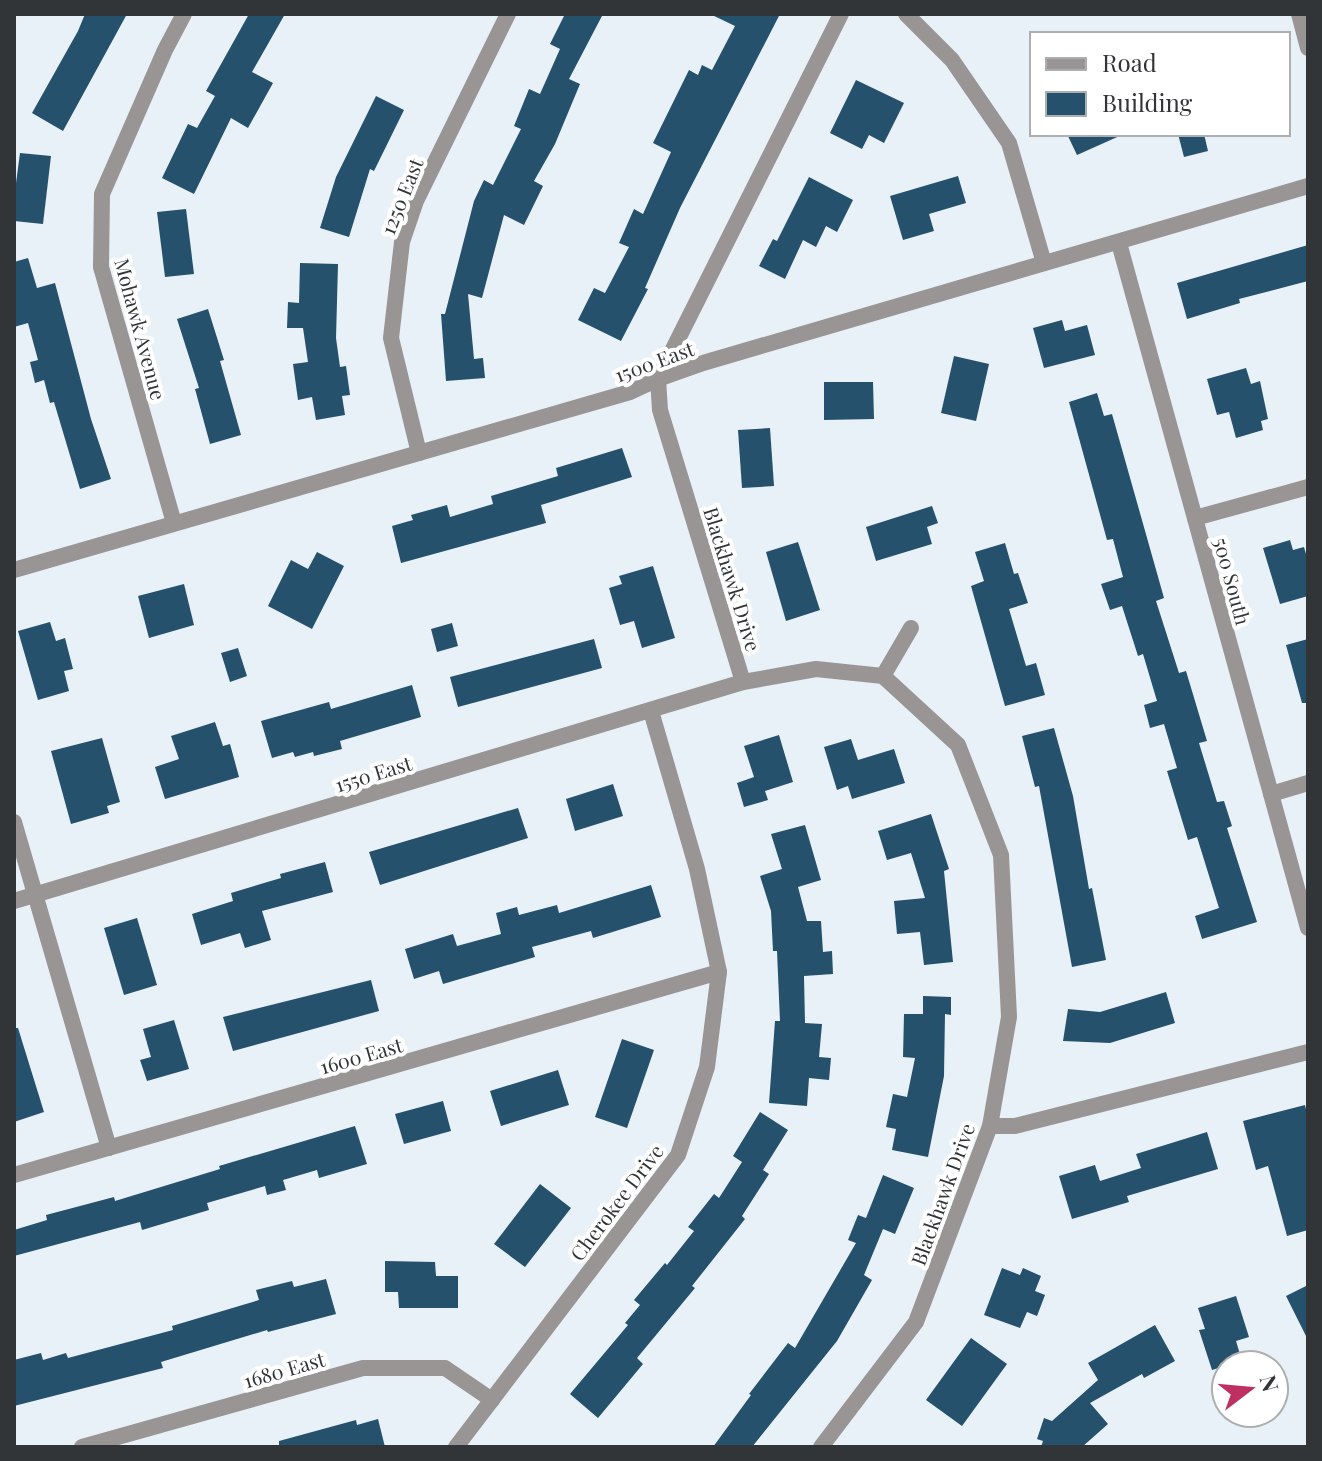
<svg xmlns="http://www.w3.org/2000/svg" width="1322" height="1461" font-family="'Playfair Display',serif">
<style>
.building{fill:#25516c}
.lines{fill:none;stroke-linecap:round;stroke-linejoin:round}
.minor{stroke:#999595;stroke-width:16}
.tertiary{stroke:#999595;stroke-width:16}
.labels{text-anchor:middle;dominant-baseline:central;stroke-width:8;stroke-linejoin:round;paint-order:stroke}
.street-label{font-size:20px;fill:#323538;stroke:#fff}
</style>
<rect width="100%" height="100%" fill="#e8f1f7"/>
<!-- building -->
<g class="building">
<polygon points="85,14 127,14 63,131 32,113 78,31"/>
<polygon points="249,14 285,14 252,72 273,83 248,128 231,118 194,194 162,178 188,124 197,128 215,96 206,91"/>
<polygon points="565,14 603,14 569,79 580,84 555,144 534,181 543,186 524,225 504,215 482,298 468,294 474,359 483,358 485,378 446,381 441,314 445,314 474,201 484,180 493,185 521,129 514,126 529,89 540,94 560,49 550,44"/>
<polygon points="710,14 780,14 680,208 645,288 648,289 621,341 578,320 594,288 605,293 629,247 619,243 634,209 643,214 671,152 653,143 689,70 698,75 702,65 712,70 735,26"/>
<polygon points="856,80 904,103 884,143 869,135 862,149 830,133"/>
<polygon points="376,96 404,110 374,171 370,169 349,237 320,228 336,177"/>
<polygon points="1067,134 1124,134 1077,155"/>
<polygon points="1178,134 1204,134 1208,151 1184,157"/>
<polygon points="20,153 51,156 43,224 14,221 14,198"/>
<polygon points="958,176 966,203 929,214 934,231 903,240 890,196"/>
<polygon points="809,177 853,200 837,232 826,226 816,247 803,240 785,279 759,266 773,239 777,241"/>
<polygon points="186,209 194,274 165,277 157,212"/>
<polygon points="1308,245 1308,281 1239,299 1240,303 1187,319 1177,283"/>
<polygon points="28,258 37,288 55,283 91,419 111,479 80,489 54,402 50,403 44,380 35,383 30,362 38,360 28,323 14,327 14,262"/>
<polygon points="300,263 338,264 336,338 340,367 346,366 350,395 342,396 345,415 316,420 312,397 298,400 293,364 308,362 303,328 287,328 288,302 299,303"/>
<polygon points="208,309 224,360 220,361 241,435 210,444 195,389 199,388 177,319"/>
<polygon points="1062,320 1065,331 1087,325 1095,355 1044,368 1033,328"/>
<polygon points="954,356 989,364 976,421 941,413"/>
<polygon points="1246,368 1251,384 1260,381 1268,419 1261,421 1263,430 1236,438 1229,412 1217,415 1207,379"/>
<polygon points="824,382 873,382 874,419 824,420"/>
<polygon points="1097,393 1104,416 1112,414 1164,598 1156,601 1179,673 1186,671 1207,741 1199,743 1217,802 1224,801 1232,826 1227,828 1257,922 1202,939 1195,916 1219,908 1197,837 1188,840 1167,771 1177,768 1164,724 1150,728 1144,705 1157,701 1143,654 1138,656 1122,606 1110,610 1101,584 1123,577 1113,539 1107,540 1069,402"/>
<polygon points="770,428 774,486 742,488 738,430"/>
<polygon points="622,448 632,477 541,505 546,523 401,563 392,526 413,520 411,515 447,505 450,517 493,504 491,496 558,476 556,468"/>
<polygon points="932,506 938,523 927,527 932,544 876,561 866,527"/>
<polygon points="1290,540 1293,550 1304,547 1308,561 1308,596 1280,604 1263,548"/>
<polygon points="798,542 820,610 786,621 766,552"/>
<polygon points="1005,543 1014,574 1018,573 1028,603 1009,609 1026,666 1036,663 1045,695 1005,706 971,586 984,581 975,552"/>
<polygon points="317,552 344,566 312,629 268,606 291,560 308,569"/>
<polygon points="653,566 675,638 642,648 634,621 620,625 609,588 622,584 619,576"/>
<polygon points="184,584 194,625 149,638 138,596"/>
<polygon points="50,622 56,641 65,638 73,669 64,671 69,691 38,700 18,631"/>
<polygon points="452,623 458,646 437,652 431,629"/>
<polygon points="594,639 602,668 458,707 450,677"/>
<polygon points="1308,639 1308,703 1302,703 1286,645"/>
<polygon points="238,648 247,676 230,682 221,653"/>
<polygon points="412,685 421,717 340,741 342,749 314,756 313,752 295,757 293,752 272,758 261,721 329,702 331,709"/>
<polygon points="215,722 223,746 230,744 239,777 165,799 155,767 179,759 171,736"/>
<polygon points="1054,728 1073,796 1089,889 1092,888 1106,960 1072,967 1039,786 1035,787 1022,736"/>
<polygon points="779,735 793,782 765,791 768,800 744,807 737,783 754,777 744,746"/>
<polygon points="102,738 120,802 107,806 109,813 71,824 51,751"/>
<polygon points="851,739 858,760 894,749 905,783 852,799 848,786 837,790 824,747"/>
<polygon points="613,784 623,816 575,831 566,799"/>
<polygon points="518,808 528,838 380,885 369,852"/>
<polygon points="931,814 949,869 944,871 953,962 924,965 920,932 897,934 894,901 925,898 911,853 887,860 878,831"/>
<polygon points="805,825 821,880 798,887 807,921 821,921 823,952 832,951 833,974 804,976 805,1023 822,1024 819,1057 831,1058 829,1080 809,1078 807,1106 769,1103 775,1021 780,1021 777,951 773,951 771,911 760,876 782,869 771,834"/>
<polygon points="325,862 333,892 262,911 271,940 245,948 240,933 201,945 192,914 233,901 231,893 281,878 280,874"/>
<polygon points="651,885 661,917 593,938 591,931 532,947 535,957 443,984 439,971 414,979 405,949 453,934 457,946 501,934 496,913 517,907 519,915 557,905 559,913"/>
<polygon points="137,918 157,985 124,995 104,928"/>
<polygon points="371,980 379,1011 233,1051 223,1017"/>
<polygon points="1166,992 1175,1023 1110,1043 1063,1041 1068,1009 1100,1012"/>
<polygon points="923,996 951,997 951,1015 945,1014 944,1076 928,1157 892,1150 896,1129 886,1127 893,1094 907,1097 915,1058 903,1057 904,1014 923,1014"/>
<polygon points="174,1020 189,1069 147,1081 140,1060 151,1057 143,1029"/>
<polygon points="14,1028 18,1028 44,1112 14,1122"/>
<polygon points="622,1039 654,1050 627,1128 595,1117"/>
<polygon points="558,1070 569,1105 501,1126 490,1091"/>
<polygon points="443,1101 451,1131 404,1144 395,1114"/>
<polygon points="1305,1105 1308,1118 1308,1230 1287,1236 1268,1166 1256,1170 1243,1121"/>
<polygon points="760,1112 788,1130 763,1170 769,1174 742,1216 745,1219 692,1286 695,1288 637,1358 643,1364 598,1418 570,1394 628,1325 625,1323 640,1305 634,1300 665,1263 667,1265 694,1231 688,1227 714,1194 719,1198 742,1162 733,1156"/>
<polygon points="355,1126 367,1164 319,1178 317,1170 283,1180 286,1190 267,1195 265,1186 207,1203 209,1210 142,1230 140,1222 14,1256 14,1230 47,1220 46,1215 114,1197 115,1201 220,1169 219,1166"/>
<polygon points="1207,1132 1218,1169 1127,1196 1129,1202 1072,1219 1059,1176 1095,1165 1100,1181 1141,1168 1136,1154"/>
<polygon points="883,1175 914,1188 895,1234 883,1229 864,1275 872,1280 837,1341 752,1447 713,1447 751,1395 749,1394 788,1343 795,1348 856,1243 848,1240 858,1215 866,1218"/>
<polygon points="540,1184 571,1208 525,1267 494,1244"/>
<polygon points="385,1261 435,1262 436,1276 458,1276 458,1308 399,1308 398,1292 385,1292"/>
<polygon points="1002,1268 1020,1275 1023,1268 1041,1276 1035,1291 1045,1295 1037,1316 1027,1312 1020,1328 984,1315"/>
<polygon points="326,1279 336,1314 268,1332 267,1330 161,1362 163,1368 14,1406 14,1360 41,1353 43,1360 66,1353 68,1358 173,1330 172,1326 259,1300 256,1290 292,1281 294,1287"/>
<polygon points="1308,1285 1308,1340 1286,1296"/>
<polygon points="1236,1296 1249,1337 1236,1341 1242,1361 1212,1370 1199,1330 1205,1329 1198,1308"/>
<polygon points="1155,1325 1175,1361 1144,1378 1142,1374 1090,1403 1108,1424 1082,1447 1041,1447 1043,1441 1037,1439 1044,1418 1052,1421 1098,1380 1088,1363"/>
<polygon points="971,1338 1007,1364 962,1426 926,1400"/>
<polygon points="378,1419 385,1447 279,1447 279,1441 356,1420 357,1425"/>
</g>
<g class="lines">
<!-- minor -->
<g class="minor">
<polyline points="906,14 952,60 1009,143 1044,263"/>
<polyline points="1299,14 1308,48"/>
<polyline points="1119,243 1308,928"/>
<polyline points="419,453 391,338 402,242 416,201 508,14"/>
<polyline points="1195,518 1308,487"/>
<polyline points="174,523 101,267 102,194 165,50 184,14"/>
<polyline points="883,676 911,628"/>
<polyline points="743,682 660,410 658,379 841,14"/>
<polyline points="1271,794 1308,783"/>
<polyline points="14,822 109,1148"/>
<polyline points="14,901 743,682 816,669 883,676 958,745 1001,855 1009,1017 990,1126 916,1322 821,1447"/>
<polyline points="990,1126 1015,1126 1308,1052"/>
<polyline points="14,1175 719,972"/>
<polyline points="82,1447 363,1368 445,1368 492,1400"/>
<polyline points="456,1447 678,1155 707,1067 719,972 697,869 651,711"/>
</g>
<!-- tertiary -->
<polyline class="tertiary" points="14,570 630,392 658,379 703,363 1308,186"/>
</g>
<g class="labels">
<!-- street labels -->
<g class="street-label">
<text transform="translate(401 196) rotate(-68)">1250 East</text>
<text transform="translate(141 329) rotate(75)">Mohawk Avenue</text>
<text transform="translate(654 361) rotate(-20)">1500 East</text>
<text transform="translate(733 579) rotate(73)">Blackhawk Drive</text>
<text transform="translate(1233 581) rotate(75)">500 South</text>
<text transform="translate(373 773) rotate(-17)">1550 East</text>
<text transform="translate(361 1055) rotate(-16)">1600 East</text>
<text transform="translate(942 1194) rotate(-70)">Blackhawk Drive</text>
<text transform="translate(616 1202) rotate(-53)">Cherokee Drive</text>
<text transform="translate(284 1369) rotate(-16)">1680 East</text>
</g>
</g>
<!-- border -->
<rect width="1322" height="1461" fill="none" stroke="#323538" stroke-width="32"/>
<!-- legend -->
<rect x="1030" y="32" width="260" height="104" fill="#ffffff" stroke="#adaeaf" stroke-width="2"/>
<rect x="1046" y="58" width="40" height="12" fill="#999595" stroke="#adaeaf" stroke-width="2"/>
<text x="1102" y="72" font-size="24" fill="#323538">Road</text>
<rect x="1046" y="92" width="40" height="24" fill="#25516c" stroke="#adaeaf" stroke-width="2"/>
<text x="1102" y="112" font-size="24" fill="#323538">Building</text>
<!-- north arrow -->
<g transform="translate(1250 1389) rotate(74)"><circle r="38" fill="#ffffff" stroke="#adaeaf" stroke-width="2"/>
<path d="M0-6L14 30L0 20L-14 30Z" fill="#bd3061"/>
<text y="-12" font-size="22" font-weight="bold" text-anchor="middle" fill="#323538">N</text>
</g>
</svg>
